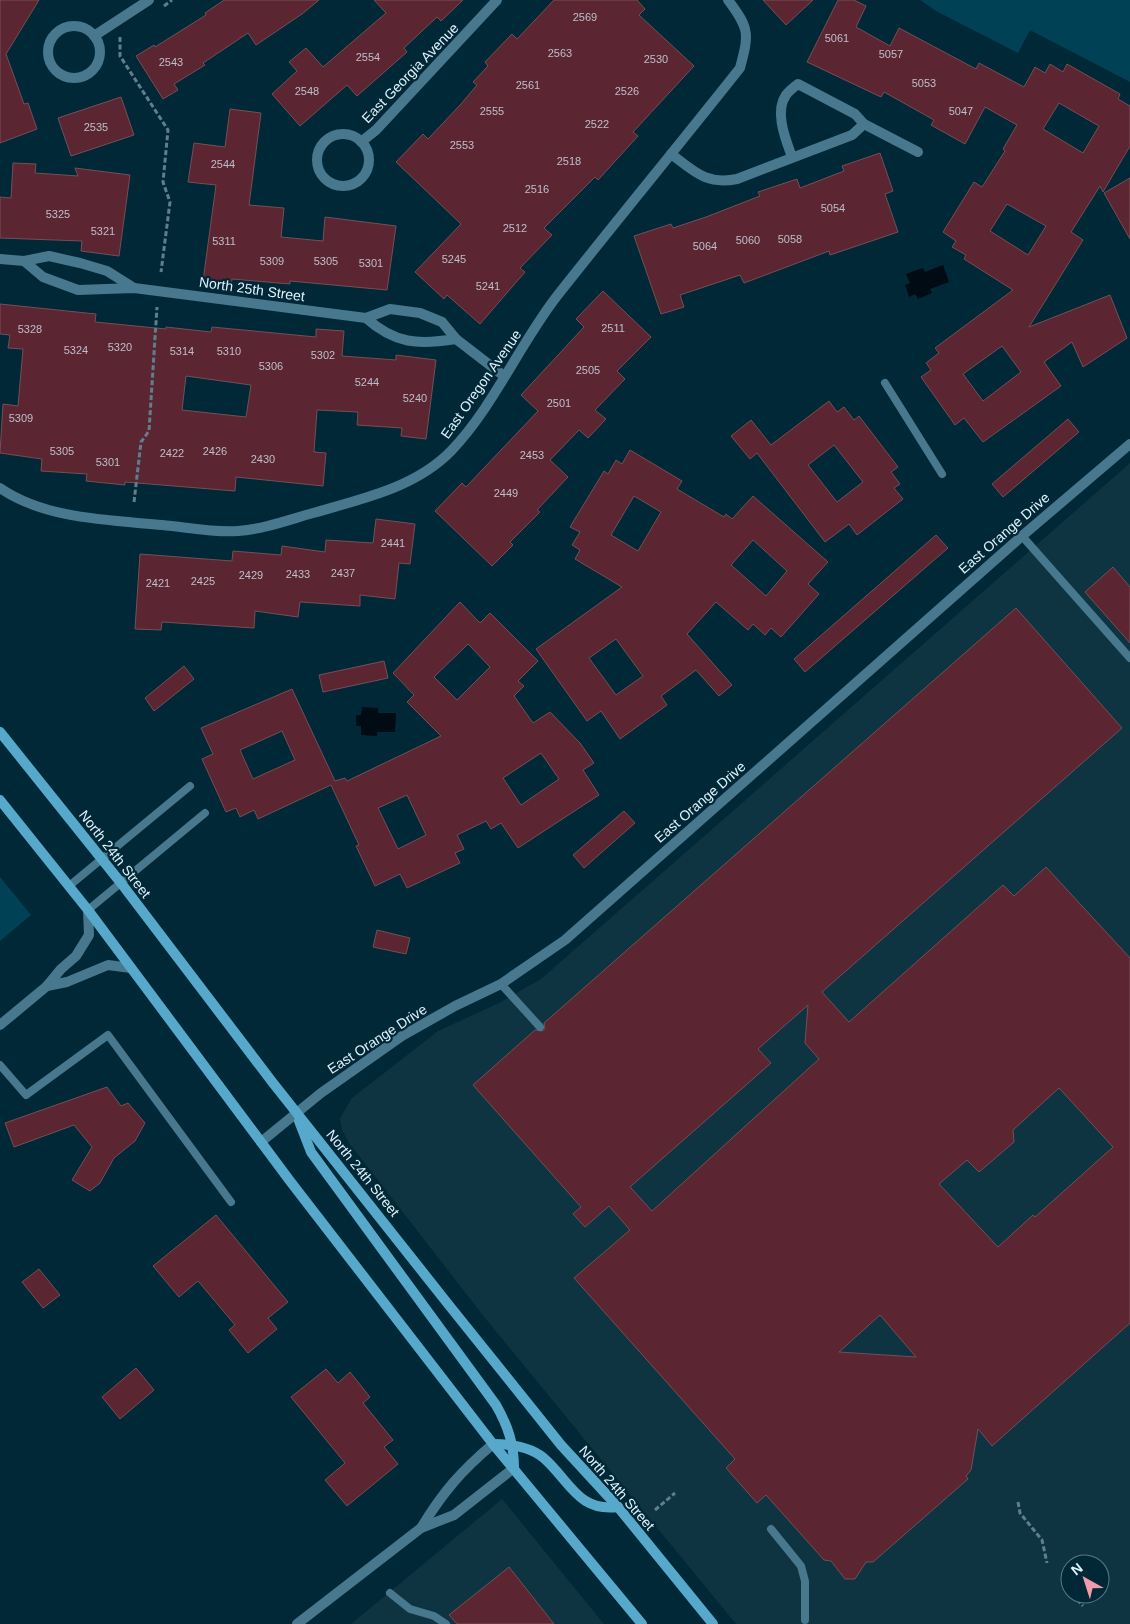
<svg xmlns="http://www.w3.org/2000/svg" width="1130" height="1624" font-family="Arial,sans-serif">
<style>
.built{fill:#0e3341;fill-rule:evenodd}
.green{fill:#014156}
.water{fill:#000b13}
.building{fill:#5b2632;stroke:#744f56;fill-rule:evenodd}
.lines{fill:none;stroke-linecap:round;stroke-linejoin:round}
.path{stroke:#607f8c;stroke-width:3;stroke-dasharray:5 2.5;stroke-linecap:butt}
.lane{stroke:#47788d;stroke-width:8}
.street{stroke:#47788d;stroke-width:10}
.secondary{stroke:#56a9cb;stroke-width:10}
.labels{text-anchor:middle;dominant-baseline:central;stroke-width:4.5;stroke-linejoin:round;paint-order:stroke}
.number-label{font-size:11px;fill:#bdbfca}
.street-label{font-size:14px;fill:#def2fc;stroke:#002836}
</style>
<rect width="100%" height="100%" fill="#002836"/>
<!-- built -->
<g class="built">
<path d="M1130,463V1624H736L485,1318L349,1143L342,1130L340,1118L352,1098L438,1031L499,1003L541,979ZM1070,1564H1100V1594H1070Z"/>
<polygon points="502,1499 604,1624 351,1624"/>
</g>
<!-- green -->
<g class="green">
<polygon points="920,0 1130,0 1130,82 1030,30 1018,53 936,11"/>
<polygon points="0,877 31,915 0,941"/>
</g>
<!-- water -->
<g class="water">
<polygon points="943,265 949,282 930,289 932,293 918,299 915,294 909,297 905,285 910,283 906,274 923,268 925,272"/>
<polygon points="362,707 378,708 378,713 396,713 395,732 377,732 377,736 361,735 361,726 356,726 356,715 361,715"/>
</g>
<!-- building -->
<g class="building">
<polygon points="0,0 39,0 6,54 24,104 28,103 37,129 0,143"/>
<polygon points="224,0 319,0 302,14 256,45 248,33 203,63 205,65 174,84 178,90 163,99 136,56 154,45 155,47 206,15 205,13"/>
<polygon points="374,0 463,0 441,21 437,17 404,48 407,52 357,96 347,85 300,126 272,94 297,71 289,62 306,48 323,67 386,13"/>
<polygon points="554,0 637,0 645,9 639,15 694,66 633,132 638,136 598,180 595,177 544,228 552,235 520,268 525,272 480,324 447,295 444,299 415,272 461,224 396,162 423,134 428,139 461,104 477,85 473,82 488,66 485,62 512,34 517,39"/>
<polygon points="763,0 813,0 786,25"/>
<path d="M838,0H854L866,6L856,27L890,46L899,28L976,69L979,63L1024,87L1035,67L1045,73L1050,64L1063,72L1067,64L1120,94L1118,99L1130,106V146L1103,192L1100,186L1071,232L1083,240L1029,327L1110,295L1127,338L1083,367L1072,342L1044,362L1061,386L983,442L964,418L955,425L921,377L931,370L926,363L939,353L935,348L1013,290L964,259L966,255L952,247L956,241L943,232L974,182L982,187L1005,151L1003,149L1017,125L985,107L965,144L931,125L934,120L884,92L881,97L807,62ZM1059,103L1099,126L1083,153L1043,129ZM1007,204L1046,226L1028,255L990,231ZM1002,346L1021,372L983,401L963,374Z"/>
<polygon points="121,97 134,135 71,156 58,118"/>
<polygon points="230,109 261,113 249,205 284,208 281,237 323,241 325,217 396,226 387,290 290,281 290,284 232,279 231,285 203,281 216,185 188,182 194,143 225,147"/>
<polygon points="880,153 893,191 885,194 898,232 830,255 829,251 744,283 740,275 680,295 684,307 661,314 634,236 671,224 673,228 706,217 760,196 758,192 797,179 800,188 844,171 842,166"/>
<polygon points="13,163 36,164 35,173 78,176 75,168 130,175 119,256 81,251 82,241 0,238 0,197 11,198"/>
<polygon points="1130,178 1130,239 1104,193"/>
<polygon points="603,291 651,337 617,371 625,379 595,410 606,419 588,438 579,430 550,460 568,477 537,510 540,512 510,542 513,545 492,566 435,511 462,483 466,487 538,411 521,395 584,327 576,319"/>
<path d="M0,304L96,314L95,322L166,329V327L211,332L212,327L316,337V329L344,331L342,356L396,360V355L436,360L426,439L401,436L402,428L357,425L358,412L317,410L314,452L326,453L323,486L236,477L235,491L125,482V485L86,481L87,474L41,471L42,459L0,453L3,404L18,406L23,349L8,348L10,335L0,334ZM186,376L251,385L246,417L182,410Z"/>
<path d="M829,401L837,412L844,407L854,420L859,416L898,467L891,472L900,484L894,488L903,499L857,535L849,524L825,542L757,453L750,459L731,436L751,420L771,445ZM834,445L863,482L837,502L808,465Z"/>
<polygon points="1068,419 1079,432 1003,497 992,484"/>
<path d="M630,450L682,481L677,489L724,517L726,514L732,519L753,496L828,562L808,584L819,594L781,637L771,628L765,635L753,624L748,630L716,602L687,634L732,685L719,696L696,670L661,696L667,705L620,739L601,711L587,721L536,649L622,587L575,559L580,550L572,545L580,532L570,527L604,471L608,474L616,460L622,464ZM634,496L661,512L638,551L611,535ZM753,540L787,571L766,596L731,565ZM616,639L643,676L616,695L589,658Z"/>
<polygon points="376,519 415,524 410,564 399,563 395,599 360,595 360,606 300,602 298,617 255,611 254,628 162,622 161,630 135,629 140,554 232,561 233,551 281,555 282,546 325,552 326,540 373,543"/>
<polygon points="936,535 948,548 805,672 794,659"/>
<polygon points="1113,567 1130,587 1130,643 1085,592"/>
<path d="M460,602L480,623L490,613L538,661L518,681L524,686L514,696L533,723L550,712L580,743L594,763L583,770L599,795L518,848L501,823L491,829L486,821L457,835L464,849L455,853L460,863L407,888L400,874L375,886L356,846L359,845L331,785L258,819L254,810L240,817L236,808L226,812L202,759L213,754L201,728L292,689L335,781L345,778L347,781L441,736L407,702L414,695L393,673ZM468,644L490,667L457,700L434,677ZM282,731L295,760L253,779L240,750ZM541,753L559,779L521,805L503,778ZM407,795L426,835L398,849L378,808Z"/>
<path d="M1016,608L1122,728L822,992L849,1022L1003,885L1014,896L1046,867L1130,958V1323L992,1446L978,1429L971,1470L966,1476L968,1479L873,1562H866L855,1579H845L831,1561L824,1560L766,1495L757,1503L726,1468L735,1459L574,1278L630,1230L609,1206L585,1227L573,1214L581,1207L473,1085L535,1030L543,1031L545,1028L544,1023ZM808,1005L805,1043L819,1059L652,1211L630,1187L771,1063L758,1049ZM1059,1088L1113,1147L1035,1217L1033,1215L998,1247L939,1184L967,1160L979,1172L1014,1142L1013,1130ZM880,1315L916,1357L839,1352Z"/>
<polygon points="384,661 388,678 323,692 319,675"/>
<polygon points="184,666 194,679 154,711 145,698"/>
<polygon points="624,811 635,823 584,868 573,855"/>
<polygon points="377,930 410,938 406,954 373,947"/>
<polygon points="107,1087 121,1106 128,1103 145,1123 135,1141 114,1158 100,1183 90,1191 72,1180 92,1147 74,1125 14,1147 5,1123"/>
<polygon points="216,1215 288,1302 268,1318 277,1329 248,1353 229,1330 235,1325 198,1281 179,1297 153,1266"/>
<polygon points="39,1269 60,1295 43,1308 22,1282"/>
<polygon points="136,1368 154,1390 120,1419 102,1397"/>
<polygon points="326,1369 338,1383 350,1372 370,1397 363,1403 393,1440 384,1447 398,1464 347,1506 325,1480 345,1463 291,1397"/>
<polygon points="509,1567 554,1624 457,1624 449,1615"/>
</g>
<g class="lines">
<!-- path -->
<g class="path">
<polyline points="164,6 172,0"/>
<polyline points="120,37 120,56 168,130 163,182 170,202 161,272"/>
<polyline points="134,502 141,442 149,431 157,307"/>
<polyline points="1018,1502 1020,1513 1042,1540 1047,1563"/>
<polyline points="655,1510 675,1493"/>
<polyline points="1064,1584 1070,1591"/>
<polyline points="1072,1594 1083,1606"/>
</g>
<!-- lane -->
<g class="lane">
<polyline points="885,383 942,474"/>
<polyline points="1022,536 1130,658"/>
<polyline points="69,886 190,786"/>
<polyline points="88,910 205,813"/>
<polyline points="501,984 540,1027"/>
<polyline points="0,1065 26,1095 108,1035 231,1202"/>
<polyline points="771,1529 801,1566 805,1581 805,1620"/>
<polyline points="390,1593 410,1609 434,1616 446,1624"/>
</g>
<!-- street -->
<g class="street">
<circle cx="74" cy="52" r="26"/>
<polyline points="94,36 149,0"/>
<circle cx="343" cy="160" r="26"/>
<polyline points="361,142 376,130 497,0"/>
<path d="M671,154C695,172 706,185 737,179L852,135L864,124"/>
<path d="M792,157C786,140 774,112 786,95C789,91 794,87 798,84L855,114L864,124L918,152"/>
<polyline points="0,259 24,261 49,256 80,263 107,271 134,288"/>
<polyline points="24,261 43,277 78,290 134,288 366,318 390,309 420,313 442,322 456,339 504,376"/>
<path d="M366,318C395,344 418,345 456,339"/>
<path d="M0,488C45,519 108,520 162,525C186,527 214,533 238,531C264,529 288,520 313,513C361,499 415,488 451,451C494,406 519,345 557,296C617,220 679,145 740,68C749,34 750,29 728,0"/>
<polyline points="47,986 67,982 108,965 131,968"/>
<polyline points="0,1025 47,986 61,969 76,956 89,935 88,910"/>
<polyline points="261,1142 321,1093 402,1036 455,1006 501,984 565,940 1022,536 1130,444"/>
<path d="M421,1528C443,1492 461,1471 493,1444"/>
<polyline points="297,1624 421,1528 454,1515 514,1468"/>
</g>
<!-- secondary -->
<g class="secondary">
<polyline points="0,732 121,883 273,1083 448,1304 561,1445 618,1507 713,1624"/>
<polyline points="0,800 88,910 290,1181 493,1444 642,1624"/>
<path d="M299,1121L311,1152L496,1405C508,1426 514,1444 514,1468"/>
<path d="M493,1444C513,1444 533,1447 547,1461C571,1484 580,1512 618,1507"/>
</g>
</g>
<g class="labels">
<!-- number labels -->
<g class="number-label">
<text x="585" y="17">2569</text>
<text x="837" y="38">5061</text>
<text x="560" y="53">2563</text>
<text x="891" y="54">5057</text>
<text x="368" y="57">2554</text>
<text x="656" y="59">2530</text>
<text x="171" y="62">2543</text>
<text x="924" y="83">5053</text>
<text x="528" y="85">2561</text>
<text x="307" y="91">2548</text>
<text x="627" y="91">2526</text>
<text x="492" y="111">2555</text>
<text x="961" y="111">5047</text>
<text x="597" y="124">2522</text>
<text x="96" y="127">2535</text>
<text x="462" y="145">2553</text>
<text x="569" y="161">2518</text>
<text x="223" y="164">2544</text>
<text x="537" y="189">2516</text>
<text x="833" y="208">5054</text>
<text x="58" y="214">5325</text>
<text x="515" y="228">2512</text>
<text x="103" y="231">5321</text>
<text x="790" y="239">5058</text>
<text x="748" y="240">5060</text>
<text x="224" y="241">5311</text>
<text x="705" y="246">5064</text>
<text x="454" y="259">5245</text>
<text x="272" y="261">5309</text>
<text x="326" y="261">5305</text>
<text x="371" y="263">5301</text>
<text x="488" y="286">5241</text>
<text x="613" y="328">2511</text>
<text x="30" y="329">5328</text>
<text x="120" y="347">5320</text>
<text x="76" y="350">5324</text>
<text x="182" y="351">5314</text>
<text x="229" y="351">5310</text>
<text x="323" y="355">5302</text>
<text x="271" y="366">5306</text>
<text x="588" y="370">2505</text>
<text x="367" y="382">5244</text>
<text x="415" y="398">5240</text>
<text x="559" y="403">2501</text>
<text x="21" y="418">5309</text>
<text x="62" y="451">5305</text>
<text x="215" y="451">2426</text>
<text x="172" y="453">2422</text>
<text x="532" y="455">2453</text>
<text x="263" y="459">2430</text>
<text x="108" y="462">5301</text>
<text x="506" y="493">2449</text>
<text x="393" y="543">2441</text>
<text x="343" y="573">2437</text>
<text x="298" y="574">2433</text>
<text x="251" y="575">2429</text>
<text x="203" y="581">2425</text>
<text x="158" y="583">2421</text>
</g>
<!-- street labels -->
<g class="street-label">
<text transform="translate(410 73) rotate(-46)">East Georgia Avenue</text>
<text transform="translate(252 289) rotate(8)">North 25th Street</text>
<text transform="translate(481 384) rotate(-55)">East Oregon Avenue</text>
<text transform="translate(1004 533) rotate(-41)">East Orange Drive</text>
<text transform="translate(700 802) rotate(-41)">East Orange Drive</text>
<text transform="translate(115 854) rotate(52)">North 24th Street</text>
<text transform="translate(377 1039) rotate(-33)">East Orange Drive</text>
<text transform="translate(363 1173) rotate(51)">North 24th Street</text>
<text transform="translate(617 1488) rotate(49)">North 24th Street</text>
</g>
</g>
<!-- north arrow -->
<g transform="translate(1085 1579) rotate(321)"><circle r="24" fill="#002836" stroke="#597985"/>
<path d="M0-4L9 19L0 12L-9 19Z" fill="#f39aab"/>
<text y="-8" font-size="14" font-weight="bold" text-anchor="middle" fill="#def2fc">N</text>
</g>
</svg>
